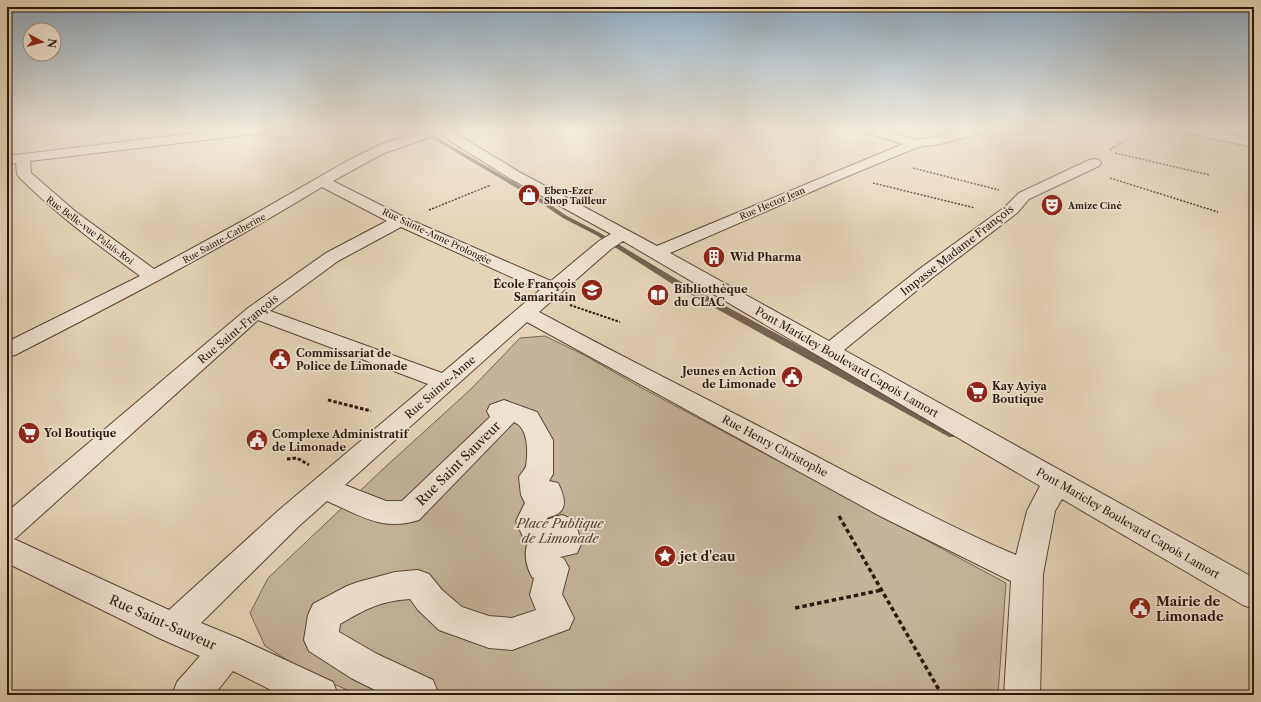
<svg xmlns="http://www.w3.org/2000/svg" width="1261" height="702" font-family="'Libre Caslon Text',serif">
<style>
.green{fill:#c5b499;stroke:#786652}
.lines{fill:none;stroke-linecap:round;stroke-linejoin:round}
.stream{fill:#75624f;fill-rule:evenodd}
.minor-casing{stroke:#5a4736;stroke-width:2}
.path-far3{stroke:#2b180c;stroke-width:1.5;stroke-dasharray:2 1.5;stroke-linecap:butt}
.path-far2{stroke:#2b180c;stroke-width:2;stroke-dasharray:2.5 1.5;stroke-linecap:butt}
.path-far1{stroke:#2b180c;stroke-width:3;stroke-dasharray:3.5 2;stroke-linecap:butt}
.path{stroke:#2b180c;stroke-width:3.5;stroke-dasharray:4.5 3;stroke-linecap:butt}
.minor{fill:#eee3d0;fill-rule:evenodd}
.labels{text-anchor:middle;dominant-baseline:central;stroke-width:3.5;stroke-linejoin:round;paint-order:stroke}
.far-poi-label{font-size:9px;font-weight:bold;fill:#2b180c;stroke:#eee3d0;text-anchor:start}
.far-street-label{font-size:9px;fill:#2b180c;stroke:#eee3d0}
.street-label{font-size:11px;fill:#2b180c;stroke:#eee3d0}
.poi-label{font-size:11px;font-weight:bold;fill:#2b180c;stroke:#eee3d0;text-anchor:start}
.near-street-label{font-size:13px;fill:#2b180c;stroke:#eee3d0}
.near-park-label{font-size:13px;font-style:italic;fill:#594736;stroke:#eee3d0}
.near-poi-label{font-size:13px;font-weight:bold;fill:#2b180c;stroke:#eee3d0;text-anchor:start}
</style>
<rect width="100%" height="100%" fill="#e5d4b6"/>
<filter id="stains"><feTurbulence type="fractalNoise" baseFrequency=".005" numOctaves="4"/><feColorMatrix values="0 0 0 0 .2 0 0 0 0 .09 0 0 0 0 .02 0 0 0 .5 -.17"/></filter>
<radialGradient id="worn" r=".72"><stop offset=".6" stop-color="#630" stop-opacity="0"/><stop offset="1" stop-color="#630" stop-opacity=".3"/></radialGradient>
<!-- green -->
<polygon class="green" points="545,336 584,355 642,388 1006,583 998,695 359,695 306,672 265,646 250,613 268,578 382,470 471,389 520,338"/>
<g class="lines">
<!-- stream -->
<polygon class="stream" points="416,129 422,129 536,195 567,216 600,233 683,283 957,431 958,434 957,437 949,437 677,287 596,235 563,218 532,197"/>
<!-- minor casing -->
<g class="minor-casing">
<g id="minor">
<path d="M229,129H268L266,132L262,133L30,161L31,173L76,212L154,269L246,219L349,160L382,144L429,129H448L521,173L657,246L903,144L864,132L862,129H881L916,140L939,136L966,129H987L985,132L940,144L918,147L843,178L670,253L829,341L918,270L1005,207L1019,193L1089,160L1094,159L1099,160L1101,163L1099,166L1029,199L1017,213L932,278L844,350L1254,578V609L1243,605L1062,499L1055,511L1043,574L1040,695H1004L1011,581L880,516L527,322L345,485L386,501H402L490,417L487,411L490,405L504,400L537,412L553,440V474L549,481L558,483C562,491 568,505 560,512C557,515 551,516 547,518L546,520L562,515L572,519L577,527L581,544L577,553L560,557L564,559L569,568L562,594L574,618L569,629L512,650L489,648L439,630L418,610L410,599C380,601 366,609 340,624L339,632L377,654L433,680L438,693L437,695H385L351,678L309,651L304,640L308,615L313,604L347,586L358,582L395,572L418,570L429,574L442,590L462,607L489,616L512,618L536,610L530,595L534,578L532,577C526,566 523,552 529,540L523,537L516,521L525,503L521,495L519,477C521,473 525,470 526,466C528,453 529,428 514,422L419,520C383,532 359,515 327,501L299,526L201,623L240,639L333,682L338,695H281L233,671L214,695H172L177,682L200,656L161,639L7,563V512L248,308L326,253L387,221L322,187C222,248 119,302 15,355L7,357V342L140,276C98,245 56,214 19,177L17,174L16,163L7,164V156ZM439,134L511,179L611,234L599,241L551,281L406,218L333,181L382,154ZM401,227L540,290L442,373L270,311L338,261ZM623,241L1040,486L1027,511L1016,555C932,519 851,474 770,432C693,392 615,353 539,312L611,249ZM258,320L428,384L279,510L169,610L14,539L17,537Z"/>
<polygon points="1180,129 1205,129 1254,139 1254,147 1186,133 1182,132"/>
</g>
</g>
<!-- path-far3 -->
<g class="path-far3">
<polyline points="1110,150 1130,137"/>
<polyline points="1115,153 1210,175"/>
<polyline points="913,168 999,190"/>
<polyline points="1110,178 1218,212"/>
<polyline points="873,183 975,208"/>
<polyline points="429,210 491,185"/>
</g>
<!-- path-far2 -->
<polyline class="path-far2" points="570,305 620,322"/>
<!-- path-far1 -->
<g class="path-far1">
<polyline points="328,400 371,411"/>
<polyline points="287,459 297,458 309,465"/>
</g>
<!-- path -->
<g class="path">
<polyline points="839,516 942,695"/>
<polyline points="795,608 882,590"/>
</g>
<!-- minor -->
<use href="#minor" class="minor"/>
</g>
<!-- sky -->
<linearGradient id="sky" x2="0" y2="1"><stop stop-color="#8da7bd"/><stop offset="0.57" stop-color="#f3ecde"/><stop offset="1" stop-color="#f3ecde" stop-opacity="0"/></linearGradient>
<rect width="1261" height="227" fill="url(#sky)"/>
<!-- icons -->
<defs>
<g id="shop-disc" transform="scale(1.15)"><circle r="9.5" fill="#8f2418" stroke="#eee3d0"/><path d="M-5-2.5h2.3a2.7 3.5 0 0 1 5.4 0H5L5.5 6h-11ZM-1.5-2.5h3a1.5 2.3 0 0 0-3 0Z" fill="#fff"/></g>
<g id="theatre-disc" transform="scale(1.15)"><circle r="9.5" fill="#8f2418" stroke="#eee3d0"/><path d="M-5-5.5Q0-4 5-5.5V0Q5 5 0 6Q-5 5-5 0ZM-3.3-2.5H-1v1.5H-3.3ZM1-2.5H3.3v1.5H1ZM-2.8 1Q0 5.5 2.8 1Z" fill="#fff"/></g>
<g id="building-disc" transform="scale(1.15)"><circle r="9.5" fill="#8f2418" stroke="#eee3d0"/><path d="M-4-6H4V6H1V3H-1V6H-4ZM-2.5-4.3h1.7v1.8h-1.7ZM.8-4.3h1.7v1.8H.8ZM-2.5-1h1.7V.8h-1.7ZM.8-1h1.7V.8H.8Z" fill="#fff"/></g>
<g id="school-disc" transform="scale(1.15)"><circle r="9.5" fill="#8f2418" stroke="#eee3d0"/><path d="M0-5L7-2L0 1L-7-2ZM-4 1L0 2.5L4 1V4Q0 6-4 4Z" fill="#fff"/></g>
<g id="library-disc" transform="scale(1.15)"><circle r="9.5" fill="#8f2418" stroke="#eee3d0"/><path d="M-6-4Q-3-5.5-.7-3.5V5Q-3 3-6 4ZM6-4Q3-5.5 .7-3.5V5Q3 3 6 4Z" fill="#fff"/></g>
<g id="civic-disc" transform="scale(1.15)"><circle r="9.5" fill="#8f2418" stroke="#eee3d0"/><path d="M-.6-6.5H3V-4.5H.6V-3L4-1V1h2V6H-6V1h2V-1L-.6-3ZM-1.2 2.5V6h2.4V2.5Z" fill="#fff"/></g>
<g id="supermarket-disc" transform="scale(1.15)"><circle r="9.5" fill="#8f2418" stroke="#eee3d0"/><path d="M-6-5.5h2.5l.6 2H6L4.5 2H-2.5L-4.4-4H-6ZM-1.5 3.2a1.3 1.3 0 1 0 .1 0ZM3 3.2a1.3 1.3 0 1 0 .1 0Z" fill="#fff"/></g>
<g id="sight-disc" transform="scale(1.15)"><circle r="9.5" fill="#8f2418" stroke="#eee3d0"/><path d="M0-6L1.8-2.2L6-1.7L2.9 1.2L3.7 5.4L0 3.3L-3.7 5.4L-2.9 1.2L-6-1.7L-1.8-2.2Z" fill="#fff"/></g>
</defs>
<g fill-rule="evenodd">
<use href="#shop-disc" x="529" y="195"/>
<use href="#theatre-disc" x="1052" y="205"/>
<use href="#building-disc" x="714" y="257"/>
<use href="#school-disc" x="592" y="290"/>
<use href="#library-disc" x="658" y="295"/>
<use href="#civic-disc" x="280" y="359"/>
<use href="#civic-disc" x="792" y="377"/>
<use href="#supermarket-disc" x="977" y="392"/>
<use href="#supermarket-disc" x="29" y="433"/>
<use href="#civic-disc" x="257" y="440"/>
<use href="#sight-disc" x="665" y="556"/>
<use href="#civic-disc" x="1140" y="608"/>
</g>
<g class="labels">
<!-- far-poi labels -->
<g class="far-poi-label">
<text x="544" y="190">Eben-Ezer<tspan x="544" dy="10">Shop Tailleur</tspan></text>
<text x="1068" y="205">Amize Ciné</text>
</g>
<!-- far-street labels -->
<g class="far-street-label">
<text transform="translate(772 203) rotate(-23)">Rue Hector Jean</text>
<text transform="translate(90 230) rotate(37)">Rue Belle-vue Palais-Roi</text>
<text transform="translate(437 236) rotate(25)">Rue Sainte-Anne Prolongée</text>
<text transform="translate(224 238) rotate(-29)">Rue Sainte-Catherine</text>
</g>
<!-- street labels -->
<g class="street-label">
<text transform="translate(957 250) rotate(-38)">Impasse Madame François</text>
<text transform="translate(238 329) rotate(-40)">Rue Saint-François</text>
<text transform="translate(847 362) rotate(30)">Pont Maricley Boulevard Capois Lamort</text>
<text transform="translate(440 387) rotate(-41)">Rue Sainte-Anne</text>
<text transform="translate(775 446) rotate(28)">Rue Henry Christophe</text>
<text transform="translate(1128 523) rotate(30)">Pont Maricley Boulevard Capois Lamort</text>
</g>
<!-- poi labels -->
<g class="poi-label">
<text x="730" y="257">Wid Pharma</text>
<text x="576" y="284" text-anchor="end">École François<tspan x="576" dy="13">Samaritain</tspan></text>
<text x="674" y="289">Bibliothèque<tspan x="674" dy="13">du CLAC</tspan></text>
<text x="296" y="353">Commissariat de<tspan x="296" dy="13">Police de Limonade</tspan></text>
<text x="776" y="371" text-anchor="end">Jeunes en Action<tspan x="776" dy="13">de Limonade</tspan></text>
<text x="992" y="386">Kay Ayiya<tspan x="992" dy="13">Boutique</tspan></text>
<text x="44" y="433">Yol Boutique</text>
<text x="272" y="434">Complexe Administratif<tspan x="272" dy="13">de Limonade</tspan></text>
</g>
<!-- near-street labels -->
<g class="near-street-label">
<text transform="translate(458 463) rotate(-45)">Rue Saint Sauveur</text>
<text transform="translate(163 622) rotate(24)">Rue Saint-Sauveur</text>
</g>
<!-- near-park labels -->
<g class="near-park-label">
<text x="560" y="523">Place Publique<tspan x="560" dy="15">de Limonade</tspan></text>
</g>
<!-- near-poi labels -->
<g class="near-poi-label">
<text x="680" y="556">jet d'eau</text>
<text x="1156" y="601">Mairie de<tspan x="1156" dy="15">Limonade</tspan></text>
</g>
</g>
<!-- margin -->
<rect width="1261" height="702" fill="none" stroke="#e5d4b6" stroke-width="24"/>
<rect x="8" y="8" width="1245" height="686" fill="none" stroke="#2b180c" stroke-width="2"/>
<rect x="12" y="12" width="1237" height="678" fill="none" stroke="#2b180c"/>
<!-- north arrow -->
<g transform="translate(42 42) rotate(97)"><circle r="19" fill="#eee3d0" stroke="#a09282"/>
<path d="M0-3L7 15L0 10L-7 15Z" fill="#8f2418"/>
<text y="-6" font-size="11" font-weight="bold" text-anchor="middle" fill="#2b180c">N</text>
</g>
<rect width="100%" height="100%" filter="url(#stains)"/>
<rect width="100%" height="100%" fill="url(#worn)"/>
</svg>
